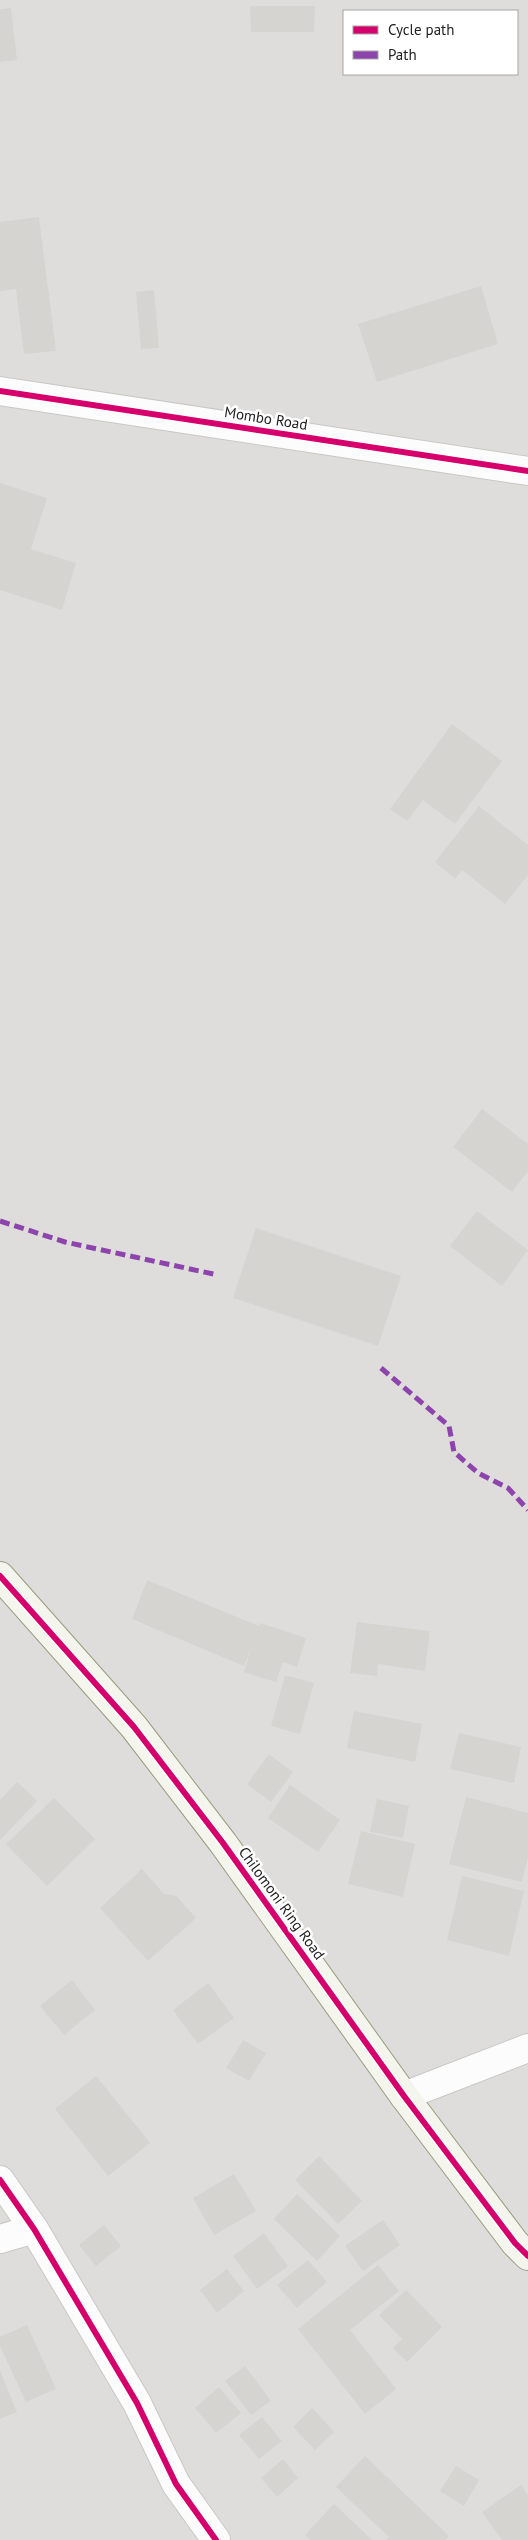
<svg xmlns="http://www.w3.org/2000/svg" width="528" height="2540" font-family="'PT Sans',sans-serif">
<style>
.residential{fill:#dfdddb;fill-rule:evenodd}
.building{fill:#d6d4d1}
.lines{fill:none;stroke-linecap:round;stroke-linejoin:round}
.street-casing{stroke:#c8c8c6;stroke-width:30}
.secondary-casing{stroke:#999b80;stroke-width:30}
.street{stroke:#fdfcfc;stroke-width:28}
.secondary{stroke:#f4f5ec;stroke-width:28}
.quiet{stroke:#8e44ad;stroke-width:5;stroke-dasharray:10 5;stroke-linecap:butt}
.cycleway-casing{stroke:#fff;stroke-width:9}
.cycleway{stroke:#d6006c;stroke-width:6}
.labels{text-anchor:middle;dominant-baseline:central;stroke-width:5;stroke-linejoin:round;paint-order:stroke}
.street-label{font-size:15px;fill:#212121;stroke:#fff}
</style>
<rect width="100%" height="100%" fill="#f0eeea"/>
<!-- residential -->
<path class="residential" d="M0,0H528V2540H0ZM344,11H517V74H344Z"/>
<!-- building -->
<g class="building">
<polygon points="250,6 315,6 314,32 251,32"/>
<polygon points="11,8 17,60 0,62 0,9"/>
<polygon points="39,217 56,351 24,354 16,289 0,291 0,222"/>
<polygon points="481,286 498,344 377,382 358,324"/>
<polygon points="154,290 159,348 141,349 136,292"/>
<polygon points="0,483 47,498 31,549 76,563 62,610 0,590"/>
<polygon points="452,724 502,761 455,824 423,800 407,821 390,809"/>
<polygon points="479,806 528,845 528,875 505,904 462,870 455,879 435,862"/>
<polygon points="482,1109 528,1144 528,1171 512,1192 453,1147"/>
<polygon points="477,1211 528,1250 502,1286 450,1246"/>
<polygon points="256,1228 401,1276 378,1346 233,1298"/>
<polygon points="147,1580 259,1626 260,1623 306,1638 297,1667 283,1662 276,1682 244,1672 251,1649 244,1666 132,1619"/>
<polygon points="357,1622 430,1631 425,1671 378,1664 377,1676 350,1673"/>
<polygon points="285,1675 314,1683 300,1734 271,1726"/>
<polygon points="354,1711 422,1724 415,1762 347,1748"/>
<polygon points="459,1733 521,1747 514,1783 450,1769"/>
<polygon points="269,1754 293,1772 271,1802 247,1784"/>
<polygon points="17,1782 37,1801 0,1840 0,1800"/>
<polygon points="290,1785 340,1820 318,1852 268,1818"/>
<polygon points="466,1797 528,1813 528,1857 522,1882 449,1864"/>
<polygon points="54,1798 95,1839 47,1886 6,1844"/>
<polygon points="377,1799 409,1806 403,1838 370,1832"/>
<polygon points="361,1831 415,1844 403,1897 348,1884"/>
<polygon points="142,1869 164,1894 176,1896 196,1918 148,1961 100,1908"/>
<polygon points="462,1876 524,1891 509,1956 447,1940"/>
<polygon points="72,1980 95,2010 64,2035 40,2006"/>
<polygon points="208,1983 234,2018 198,2044 173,2010"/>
<polygon points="243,2040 266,2053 249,2081 226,2068"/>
<polygon points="96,2076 150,2143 108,2176 55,2109"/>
<polygon points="319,2156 362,2201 338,2224 295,2180"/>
<polygon points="234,2174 256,2211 214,2235 193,2198"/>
<polygon points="297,2194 340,2236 317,2261 274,2219"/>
<polygon points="383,2220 400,2245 363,2271 345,2246"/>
<polygon points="104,2225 121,2246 96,2266 79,2245"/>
<polygon points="264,2233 288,2266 257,2289 233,2256"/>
<polygon points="308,2260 327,2282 297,2308 277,2285"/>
<polygon points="378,2265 399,2291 350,2330 396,2389 365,2414 298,2329"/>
<polygon points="227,2269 244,2291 217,2313 200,2290"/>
<polygon points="406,2290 442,2327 407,2362 393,2348 402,2339 379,2315"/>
<polygon points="27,2325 56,2389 26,2402 0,2346 0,2337"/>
<polygon points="245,2366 271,2401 251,2415 225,2381"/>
<polygon points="0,2371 17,2412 0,2419"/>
<polygon points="219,2387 241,2413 216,2433 195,2408"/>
<polygon points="312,2408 334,2432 315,2450 293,2427"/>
<polygon points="262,2417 282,2441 259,2459 239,2435"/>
<polygon points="365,2456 449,2536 445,2540 386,2540 389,2537 336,2487"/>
<polygon points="283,2459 298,2478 277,2497 261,2478"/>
<polygon points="456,2466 479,2480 464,2506 440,2491"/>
<polygon points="521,2485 528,2495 528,2540 502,2540 482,2512"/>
<polygon points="334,2504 372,2540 311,2540 305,2535"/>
</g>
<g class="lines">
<!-- street casing -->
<g class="street-casing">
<g id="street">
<polyline points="0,391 528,471"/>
<polyline points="404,2096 528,2048"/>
<polyline points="0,2180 34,2229 137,2403 176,2484 216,2540"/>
<polyline points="0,2239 34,2229"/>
</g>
</g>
<!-- secondary casing -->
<g class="secondary-casing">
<polyline id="secondary" points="0,1576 134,1727 223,1843 404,2096 515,2243 528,2256"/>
</g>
<!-- street -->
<use href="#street" class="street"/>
<!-- secondary -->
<use href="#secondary" class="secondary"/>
<!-- quiet -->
<g class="quiet">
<polyline points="0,1221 65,1242 218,1275"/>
<polyline points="381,1368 449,1426 454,1452 478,1473 508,1488 528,1510"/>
</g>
<!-- cycleway casing -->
<g class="cycleway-casing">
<g id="cycleway">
<polyline points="0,391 528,471"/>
<polyline points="0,1576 134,1727 223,1843 404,2096 515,2243 528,2256"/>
<polyline points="0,2180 34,2229 137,2403 176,2484 216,2540"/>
</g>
</g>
<!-- cycleway -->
<use href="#cycleway" class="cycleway"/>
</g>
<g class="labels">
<!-- street labels -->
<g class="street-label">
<text transform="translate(266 418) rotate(9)">Mombo Road</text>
<text transform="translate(282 1903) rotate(54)">Chilomoni Ring Road</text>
</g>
</g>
<!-- legend -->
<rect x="343" y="10" width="175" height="65" fill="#ffffff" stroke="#a6a6a6"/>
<rect x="353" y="26" width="25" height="8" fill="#d6006c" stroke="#a6a6a6"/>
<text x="388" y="35" font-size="15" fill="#212121">Cycle path</text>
<rect x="353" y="51" width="25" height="8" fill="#8e44ad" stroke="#a6a6a6"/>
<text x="388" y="60" font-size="15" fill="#212121">Path</text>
</svg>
